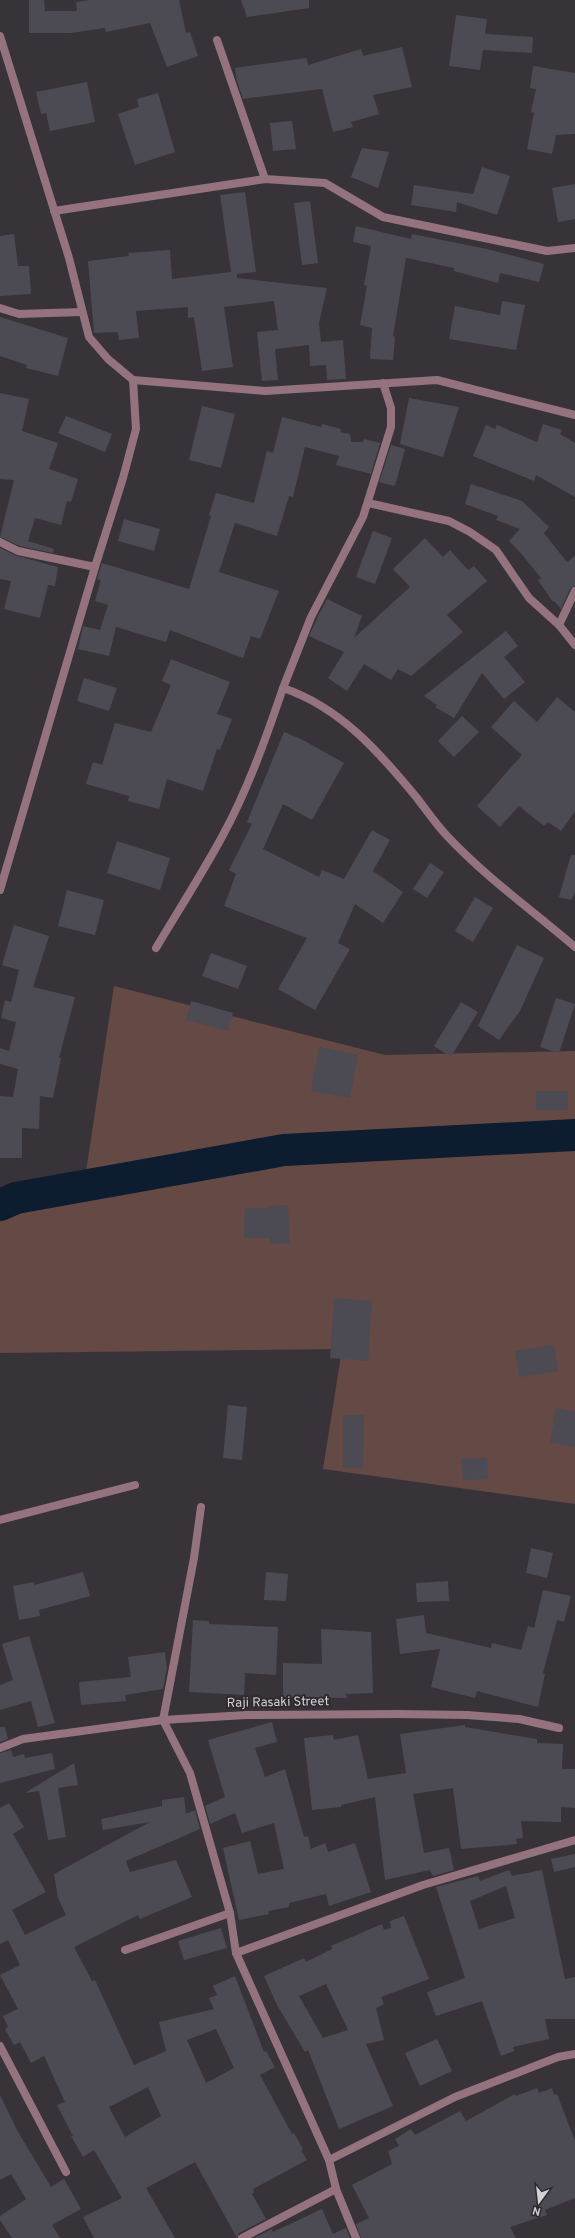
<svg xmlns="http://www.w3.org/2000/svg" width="575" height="2238" font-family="Overpass,sans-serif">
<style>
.green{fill:#644945}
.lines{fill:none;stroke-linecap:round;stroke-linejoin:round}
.river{stroke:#0d1c2e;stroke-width:32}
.building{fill:#4c4b53;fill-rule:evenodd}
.minor{stroke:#94737f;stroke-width:8}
.labels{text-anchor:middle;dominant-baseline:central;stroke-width:4;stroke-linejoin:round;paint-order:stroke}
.street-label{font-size:13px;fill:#d4d0d4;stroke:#2e292f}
</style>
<rect width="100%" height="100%" fill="#383339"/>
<!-- green -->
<polygon class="green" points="114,986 385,1055 575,1051 575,1504 323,1469 342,1349 0,1353 0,1212 84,1185"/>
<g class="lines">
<!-- river -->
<polyline class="river" points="0,1205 16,1198 284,1150 575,1135"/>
</g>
<!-- building -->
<g class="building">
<polygon points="29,0 44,0 45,11 77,11 76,2 90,0 179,0 186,33 190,32 198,56 167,67 150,23 106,32 105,28 71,33 29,33"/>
<polygon points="241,0 309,0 309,8 247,17"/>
<polygon points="456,15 487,19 485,34 533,37 532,53 483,50 480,70 449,66"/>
<polygon points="402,47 412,87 373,95 379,114 351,122 353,127 333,132 322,89 243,99 237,81 235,68 307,58 308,65 361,49 363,56"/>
<polygon points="533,66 575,73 575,134 556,135 552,154 527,149 534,113 531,112 536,89 530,88"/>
<polygon points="87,82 95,122 50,131 46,113 41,114 36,92"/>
<polygon points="158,93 175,152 135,165 118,114 139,107 137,99"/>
<polygon points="292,121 296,149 273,151 270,123"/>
<polygon points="362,148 389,152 378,188 351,177"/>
<polygon points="482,167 510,176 497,215 457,202 456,212 411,205 414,185 473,194"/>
<polygon points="575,184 575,219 558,222 552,188"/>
<polygon points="245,192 256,272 237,274 237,278 327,288 319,323 321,342 343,340 346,379 327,380 326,365 310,366 309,345 275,349 278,380 262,381 257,332 278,330 274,301 224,307 233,367 202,371 194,317 188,318 188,307 136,311 139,338 119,340 118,332 94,333 88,261 129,256 128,253 170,250 172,279 231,272 220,195"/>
<polygon points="310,201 318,263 302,265 294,203"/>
<polygon points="356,226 411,239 412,234 487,249 544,264 539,282 500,273 498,283 454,271 454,268 406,258 393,336 395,337 393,360 370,359 372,328 360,325 367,286 364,285 371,246 353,242"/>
<polygon points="14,234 18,266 29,266 31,294 0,296 0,236"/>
<polygon points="502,301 525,305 516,350 449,339 455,306 500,315"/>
<polygon points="0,317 68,338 58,376 26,368 27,365 0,356"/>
<polygon points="0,393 29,399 22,431 58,443 49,469 78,479 71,502 67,501 61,525 35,518 28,541 54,549 53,553 20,546 0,537 14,480 0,479"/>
<polygon points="409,398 459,407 443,457 400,444"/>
<polygon points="202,406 235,414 221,468 189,460"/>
<polygon points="66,416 112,434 105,452 58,433"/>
<polygon points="282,417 321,427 322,424 341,429 340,432 350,434 351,442 363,442 364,439 380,443 371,474 336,465 339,456 305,447 293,497 289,496 277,536 235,523 219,572 279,591 260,639 251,636 243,658 170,630 166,642 116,627 109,656 78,649 83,626 100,630 108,605 95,601 101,580 97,579 102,563 189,589 211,516 209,515 216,493 254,503 267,451 273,453"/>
<polygon points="543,424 562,430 560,434 575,443 575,497 536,475 534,481 473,456 486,425 495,429 497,425 537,442"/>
<polygon points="391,445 405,449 395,486 379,482"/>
<polygon points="471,484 522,501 549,527 544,533 566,561 568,562 575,555 575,586 570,589 561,609 554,601 553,602 538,580 541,578 519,551 509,541 520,529 496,520 498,516 465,504"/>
<polygon points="124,519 160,529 154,551 118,541"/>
<polygon points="373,531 392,538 375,584 356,577"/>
<polygon points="425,538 443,557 450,550 468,570 474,566 487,581 447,615 463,632 411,676 398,669 391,680 364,664 347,691 328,678 344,652 309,636 318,616 327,599 362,616 354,638 410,587 393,569"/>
<polygon points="0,548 17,556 58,567 55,586 48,585 40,618 4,609 11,581 0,579"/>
<polygon points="506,631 518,646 504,657 525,682 504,699 482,673 454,718 435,707 437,705 424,696"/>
<polygon points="171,659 230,682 217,714 232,719 220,750 217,749 203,791 167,779 159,809 128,801 129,796 86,784 93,762 102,765 115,723 151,732 171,685 162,681"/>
<polygon points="84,678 117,688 109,711 77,701"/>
<polygon points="557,697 575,712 575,811 561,831 548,822 544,826 519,806 500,827 477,806 522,755 491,727 514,701 537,722"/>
<polygon points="462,716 479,732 454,757 438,741"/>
<polygon points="284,732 303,740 344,763 312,820 283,804 263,849 319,877 322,870 344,879 372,830 390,840 373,871 403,892 383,923 355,904 338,943 350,949 315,1010 278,989 307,938 224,906 236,874 229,870 252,824 247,822"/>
<polygon points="117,841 170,858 160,890 107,873"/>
<polygon points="571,855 575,855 575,892 571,900 559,897"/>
<polygon points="430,863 444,872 427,898 413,889"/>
<polygon points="67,890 104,900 95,935 58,926"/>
<polygon points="475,897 493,908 473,942 455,931"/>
<polygon points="14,925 49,936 33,987 75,997 59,1058 61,1058 53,1098 40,1096 39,1129 22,1128 22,1158 0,1158 0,1096 13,1097 18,1069 0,1064 0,1048 9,1051 16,1022 1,1018 5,1000 11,1002 19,970 2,965"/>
<polygon points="517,945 544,958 520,1011 499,1040 478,1026"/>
<polygon points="211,953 247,966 238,989 202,976"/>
<polygon points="556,998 575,1004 559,1053 540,1047"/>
<polygon points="191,1001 233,1013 228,1031 186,1020"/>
<polygon points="461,1002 478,1012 451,1057 434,1046"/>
<polygon points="319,1047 358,1055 350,1098 311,1091"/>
<rect x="536" y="1091" width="32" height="19"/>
<polygon points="288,1205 290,1243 270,1244 270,1238 244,1238 245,1208 269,1208 269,1206"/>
<polygon points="334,1298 372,1301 368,1361 330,1358"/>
<polygon points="554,1345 558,1371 519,1377 515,1351"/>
<polygon points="228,1405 247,1407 242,1460 223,1458"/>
<polygon points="556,1408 575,1412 575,1447 550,1442"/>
<polygon points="343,1415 364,1415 363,1468 343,1468"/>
<polygon points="487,1458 488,1479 463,1480 461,1459"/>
<polygon points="531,1548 553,1553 547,1578 526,1573"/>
<polygon points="83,1572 90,1596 39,1610 40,1616 19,1620 13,1586 34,1582 34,1585"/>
<polygon points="266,1572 288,1574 286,1601 264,1600"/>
<polygon points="448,1581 449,1601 417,1602 416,1583"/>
<polygon points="543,1590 571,1596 564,1622 557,1620 543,1673 545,1674 538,1707 477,1691 475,1698 431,1687 440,1649 400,1654 396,1619 424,1615 426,1633 491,1648 492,1643 521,1650 528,1626 534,1628"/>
<polygon points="193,1620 209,1621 209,1624 278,1627 276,1675 245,1673 244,1695 189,1692"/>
<polygon points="321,1629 371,1632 373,1693 346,1694 347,1698 283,1697 283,1663 322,1664"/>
<polygon points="29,1636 55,1723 38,1727 31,1701 0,1710 0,1685 13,1680 2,1644"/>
<polygon points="165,1652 167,1668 163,1689 125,1695 126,1701 81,1705 79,1682 131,1677 128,1657"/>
<polygon points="272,1722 277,1742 255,1748 265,1777 285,1769 304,1837 308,1836 311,1849 325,1843 328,1852 355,1843 371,1892 329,1906 326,1894 289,1903 289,1907 268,1911 269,1914 239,1920 223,1848 250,1841 258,1874 284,1869 274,1823 242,1833 235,1813 210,1824 205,1806 225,1797 208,1740"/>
<polygon points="465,1725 465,1727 537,1739 537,1743 563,1744 562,1769 575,1769 575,1808 561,1807 561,1822 521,1821 523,1838 516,1839 517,1844 461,1849 453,1788 413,1794 424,1853 449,1848 454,1870 433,1876 430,1870 385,1880 375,1797 341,1805 341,1807 312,1810 304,1738 333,1735 334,1740 358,1735 368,1779 406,1773 400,1734"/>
<polygon points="0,1727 5,1727 8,1739 0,1742"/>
<polygon points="11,1750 13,1757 24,1754 25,1758 52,1753 55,1769 0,1783 0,1753"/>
<polygon points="74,1763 78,1785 58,1788 66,1837 48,1840 39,1791 25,1793"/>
<path d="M184,1797L186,1814L195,1810L200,1829L126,1861L130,1872L176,1860L192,1897L140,1919L138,1915L74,1947L92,1981L95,1980L134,2065L166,2051L159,2022L214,2009L209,1998L217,1995L213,1986L235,1976L264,2052L266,2051L275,2067L260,2075L292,2134L294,2133L303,2149L301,2150L307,2160L253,2189L254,2192L252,2194L266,2219L239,2233L237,2238L195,2162L146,2188L175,2238H94L83,2217L122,2198L94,2150L83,2157L71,2136H73L57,2105L65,2102L44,2056L31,2063L20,2042L14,2045L5,2029L8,2027L3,2016L18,2009L0,1975L20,1965L8,1940L0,1944V1808L9,1803L24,1827L13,1834L46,1892L12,1910L25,1935L66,1915L58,1898L54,1874L150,1822L103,1830L101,1819L162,1806V1800ZM216,2029L234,2068L206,2083L187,2040ZM148,2087L161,2116L125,2137L109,2107Z"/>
<polygon points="575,1854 575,1867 554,1872 551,1859"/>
<path d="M509,1870L512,1876L542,1870L565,1979L575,1977V2019H545L549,2039L513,2047L514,2051L501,2056L482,2001L436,2016L427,1992L465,1978L436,1887L478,1876L480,1881ZM506,1886L515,1918L479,1929L470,1901Z"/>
<path d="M404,1916L429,1979L381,1997L384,2004L376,2008L384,2040L366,2044L393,2106L339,2129L308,2050L305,2052L277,2005L264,1976L304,1958L306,1962L332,1949L331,1946L382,1924L384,1930L391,1928L390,1921ZM326,1984L348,2030L323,2038L299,1996Z"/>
<polygon points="221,1928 227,1948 184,1960 178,1941"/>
<polygon points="437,2039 452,2071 420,2086 405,2053"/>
<polygon points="537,2088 539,2093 552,2088 554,2095 557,2094 575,2141 575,2198 545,2210 547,2215 510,2227 516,2238 361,2238 356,2224 369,2218 352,2185 392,2164 388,2151 399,2146 395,2139 411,2129 415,2135 460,2111 466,2121 515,2094 516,2096"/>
<polygon points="0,2095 17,2130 51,2187 64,2179 81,2209 52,2225 60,2238 12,2238 0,2220 0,2216 26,2199 11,2174 0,2180"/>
<polygon points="322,2209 333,2234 346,2228 350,2238 254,2238 272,2229 273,2232"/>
</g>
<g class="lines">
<!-- minor -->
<g class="minor">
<polyline points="0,36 69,258 89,337 108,359 133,380 265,391 437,380 575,415"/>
<polyline points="217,40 265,179"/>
<polyline points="54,211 265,179 325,183 383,217 547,251 575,248"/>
<polyline points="0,308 19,314 81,312"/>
<path d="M383,383L391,408V427L363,517L311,617L283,688C340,707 380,753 417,798C427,811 437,826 449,838C487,878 533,911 575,947"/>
<polyline points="368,503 449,521 470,532 496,550 529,598 559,625 575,645"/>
<polyline points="0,542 18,551 95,567"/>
<polyline points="559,625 575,591"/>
<polyline points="0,890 95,567 123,478 136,429 133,380"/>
<path d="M156,948C178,911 202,874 223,835C248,789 266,738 283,688"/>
<polyline points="201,1507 194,1558 163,1720 190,1773 230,1913 236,1953 329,2160 336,2189 356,2238"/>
<polyline points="0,1520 135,1485"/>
<polyline points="0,1748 23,1739 163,1720 246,1715 397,1714 467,1715 519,1719 559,1728"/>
<polyline points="125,1950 230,1913"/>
<polyline points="236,1953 423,1885 575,1840"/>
<polyline points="0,2046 66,2172"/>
<polyline points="329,2160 455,2097 558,2057 575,2054"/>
<polyline points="242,2238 336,2189"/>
</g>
</g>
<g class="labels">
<!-- street labels -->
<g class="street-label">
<text transform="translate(278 1703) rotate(-1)">Raji Rasaki Street</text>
</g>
</g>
<!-- north arrow -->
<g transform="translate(539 2202) rotate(195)" stroke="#2e292f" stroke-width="3" paint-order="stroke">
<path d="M0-3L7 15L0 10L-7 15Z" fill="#d4d0d4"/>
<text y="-6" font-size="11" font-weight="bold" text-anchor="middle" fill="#d4d0d4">N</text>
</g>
</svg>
